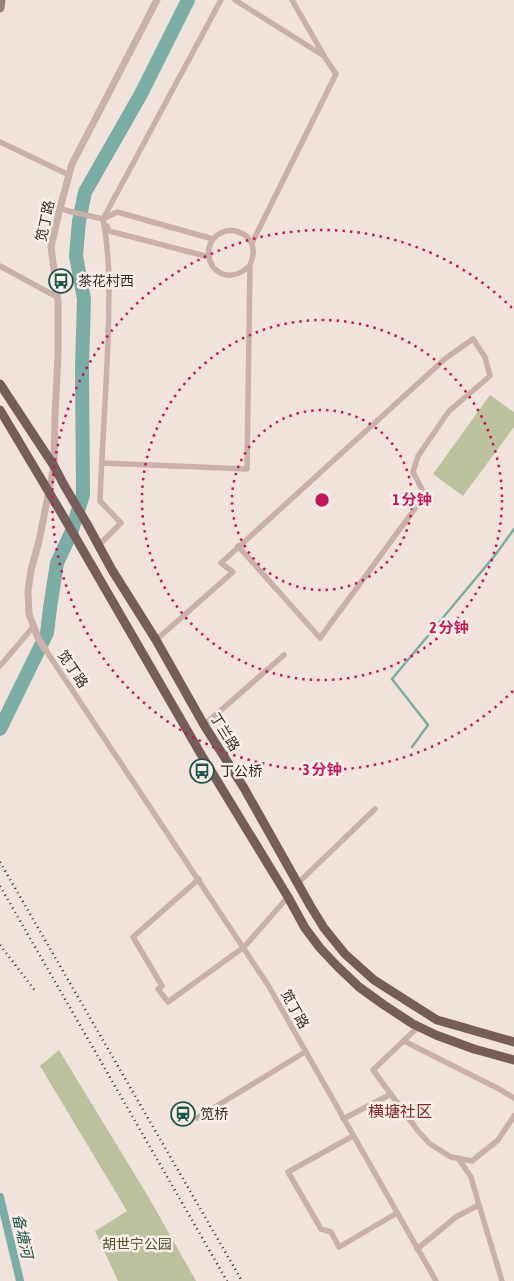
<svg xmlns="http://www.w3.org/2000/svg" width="514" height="1281" font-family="'Asap Condensed','Noto Sans SC',sans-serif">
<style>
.green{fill:#bbc09d}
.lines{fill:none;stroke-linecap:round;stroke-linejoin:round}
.stream{stroke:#7cada5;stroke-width:2.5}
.canal{stroke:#7cada5;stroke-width:8}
.river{stroke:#7cada5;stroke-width:14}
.minor{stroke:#c9b0a8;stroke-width:5.5}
.tertiary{stroke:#c9b0a8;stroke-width:7}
.secondary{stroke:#9c7f7a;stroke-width:9}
.primary{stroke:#775d5a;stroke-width:9}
.rail{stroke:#362a28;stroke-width:2.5;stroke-dasharray:1 4;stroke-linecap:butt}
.ring{fill:none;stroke:#c2185b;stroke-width:2.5;stroke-dasharray:2.5 5}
.labels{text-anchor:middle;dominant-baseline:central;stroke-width:5;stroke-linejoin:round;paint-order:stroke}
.street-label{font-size:14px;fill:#362a28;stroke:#f9eee8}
.poi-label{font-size:14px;fill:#362a28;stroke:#f9eee8;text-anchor:start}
.park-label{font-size:14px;fill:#4d532d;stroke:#f9eee8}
.water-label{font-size:15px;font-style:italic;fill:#1f564e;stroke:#f9eee8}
.quarter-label{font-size:16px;fill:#822724;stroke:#f9eee8}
.centre{fill:#c2185b;stroke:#f9eee8;stroke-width:2.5}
.ring-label{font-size:15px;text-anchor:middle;font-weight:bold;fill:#c2185b;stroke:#f9eee8;stroke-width:5;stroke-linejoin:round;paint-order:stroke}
</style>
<rect width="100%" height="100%" fill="#f1e3dc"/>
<!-- green -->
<g class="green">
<polygon points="490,395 514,412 514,427 463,496 433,474"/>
<polygon points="59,1050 149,1198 196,1281 118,1281 95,1231 127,1211 40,1066"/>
</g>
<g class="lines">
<!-- stream -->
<polyline class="stream" points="412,747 428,725 392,679 496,554 514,529"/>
<!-- canal -->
<polyline class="canal" points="0,1197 20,1281"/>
<!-- river -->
<polyline class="river" points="0,729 47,633 50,608 57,563 71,533 83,495 82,367 84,299 76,256 79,221 85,192 141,94 188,0"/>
<!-- minor -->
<g class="minor">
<polyline points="235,0 324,56 336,74 252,243"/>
<polyline points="292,0 323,54"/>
<polyline points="0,142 69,175"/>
<polyline points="60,208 68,211 103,219 117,212 213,239"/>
<polyline points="107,226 109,231 209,257"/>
<polyline points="0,266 57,297"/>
<path d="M102,463L247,469L250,265C266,229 216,218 209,248C208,255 209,261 213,267C224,280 240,276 250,265"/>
<path d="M99,545L121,523L100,501C102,447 106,394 108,341C109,300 111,260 103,219L221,0"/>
<polyline points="156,640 233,572 221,563 446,358 473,339 485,357 490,376 449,411 418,456 413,472 425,495 320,638 238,546"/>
<polyline points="45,649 268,985 436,1281"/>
<polyline points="0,666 33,627"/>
<polyline points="204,725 284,655"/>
<polyline points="199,879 133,937 162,986 158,989 168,1002 244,947 288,897"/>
<polyline points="298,883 375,809"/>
<polyline points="418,1027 373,1070 418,1131 430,1144 451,1157 472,1161 498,1140 514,1116"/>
<polyline points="404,1041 499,1089 514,1098"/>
<polyline points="197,1118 305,1052"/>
<polyline points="343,1119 391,1094"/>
<polyline points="353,1136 288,1172 321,1229 331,1232 339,1247 397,1213"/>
<polyline points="458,1158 471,1177 479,1205"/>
<polyline points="417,1249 456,1217 479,1205 502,1281"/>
</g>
<!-- tertiary -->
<polyline class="tertiary" points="45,649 38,638 29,614 28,591 31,570 39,541 54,466 55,415 58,356 58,301 51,247 60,208 72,164 157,0"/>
<!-- secondary -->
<polyline class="secondary" points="0,8 1,0"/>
<!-- primary -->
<g class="primary">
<polyline points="0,384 54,466 64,485 87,524 112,570 156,640 204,725 244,788 311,907 324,928 345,954 374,980 437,1020 514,1042"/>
<polyline points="0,410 59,509 202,756 288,897 305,928 320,948 337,966 359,987 384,1005 413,1024 436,1035 474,1049 514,1060"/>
</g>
<!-- rail -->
<g class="rail">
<polyline points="0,862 242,1281"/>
<polyline points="0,886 227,1281"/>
<polyline points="0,945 36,992"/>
</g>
</g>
<!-- distance rings -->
<g class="ring">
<circle cx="322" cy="500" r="90"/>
<circle cx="322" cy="500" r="180"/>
<path d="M513 691A270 270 0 1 1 513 309"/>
</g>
<!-- icons -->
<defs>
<g id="bus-ring" transform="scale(1.25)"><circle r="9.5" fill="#f9eee8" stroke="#1f564e" stroke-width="1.5"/><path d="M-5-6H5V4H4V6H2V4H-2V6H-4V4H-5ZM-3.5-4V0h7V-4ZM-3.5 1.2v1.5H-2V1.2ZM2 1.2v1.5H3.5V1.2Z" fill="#1f564e"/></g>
<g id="station-ring" transform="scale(1.25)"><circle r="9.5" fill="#f9eee8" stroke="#1f564e" stroke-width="1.5"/><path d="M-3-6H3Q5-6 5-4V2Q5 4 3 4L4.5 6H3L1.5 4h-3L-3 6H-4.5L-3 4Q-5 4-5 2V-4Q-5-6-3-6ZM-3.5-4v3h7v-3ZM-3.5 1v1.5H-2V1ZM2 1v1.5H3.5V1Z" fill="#1f564e"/></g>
</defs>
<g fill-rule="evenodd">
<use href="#bus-ring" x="61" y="281"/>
<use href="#bus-ring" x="202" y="771"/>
<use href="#station-ring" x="183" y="1114"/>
</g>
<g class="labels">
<!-- street labels -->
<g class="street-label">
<text transform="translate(45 221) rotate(-78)">笕丁路</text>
<text transform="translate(73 669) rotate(56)">笕丁路</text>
<text transform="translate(225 732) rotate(58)">丁兰路</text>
<text transform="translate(295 1009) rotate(61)">笕丁路</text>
</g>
<!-- poi labels -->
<g class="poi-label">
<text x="78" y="281">茶花村西</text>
<text x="220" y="771">丁公桥</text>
<text x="200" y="1114">笕桥</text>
</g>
<!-- park labels -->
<g class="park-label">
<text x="137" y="1244">胡世宁公园</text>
</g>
<!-- water labels -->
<g class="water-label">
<text transform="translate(23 1236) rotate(77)">备塘河</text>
</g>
<!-- quarter labels -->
<g class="quarter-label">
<text x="400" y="1111">横塘社区</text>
</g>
</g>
<circle cx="322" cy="500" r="8" class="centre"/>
<g class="ring-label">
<text x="412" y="505">1 分钟</text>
<text x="449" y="633">2 分钟</text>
<text x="322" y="775">3 分钟</text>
</g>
</svg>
